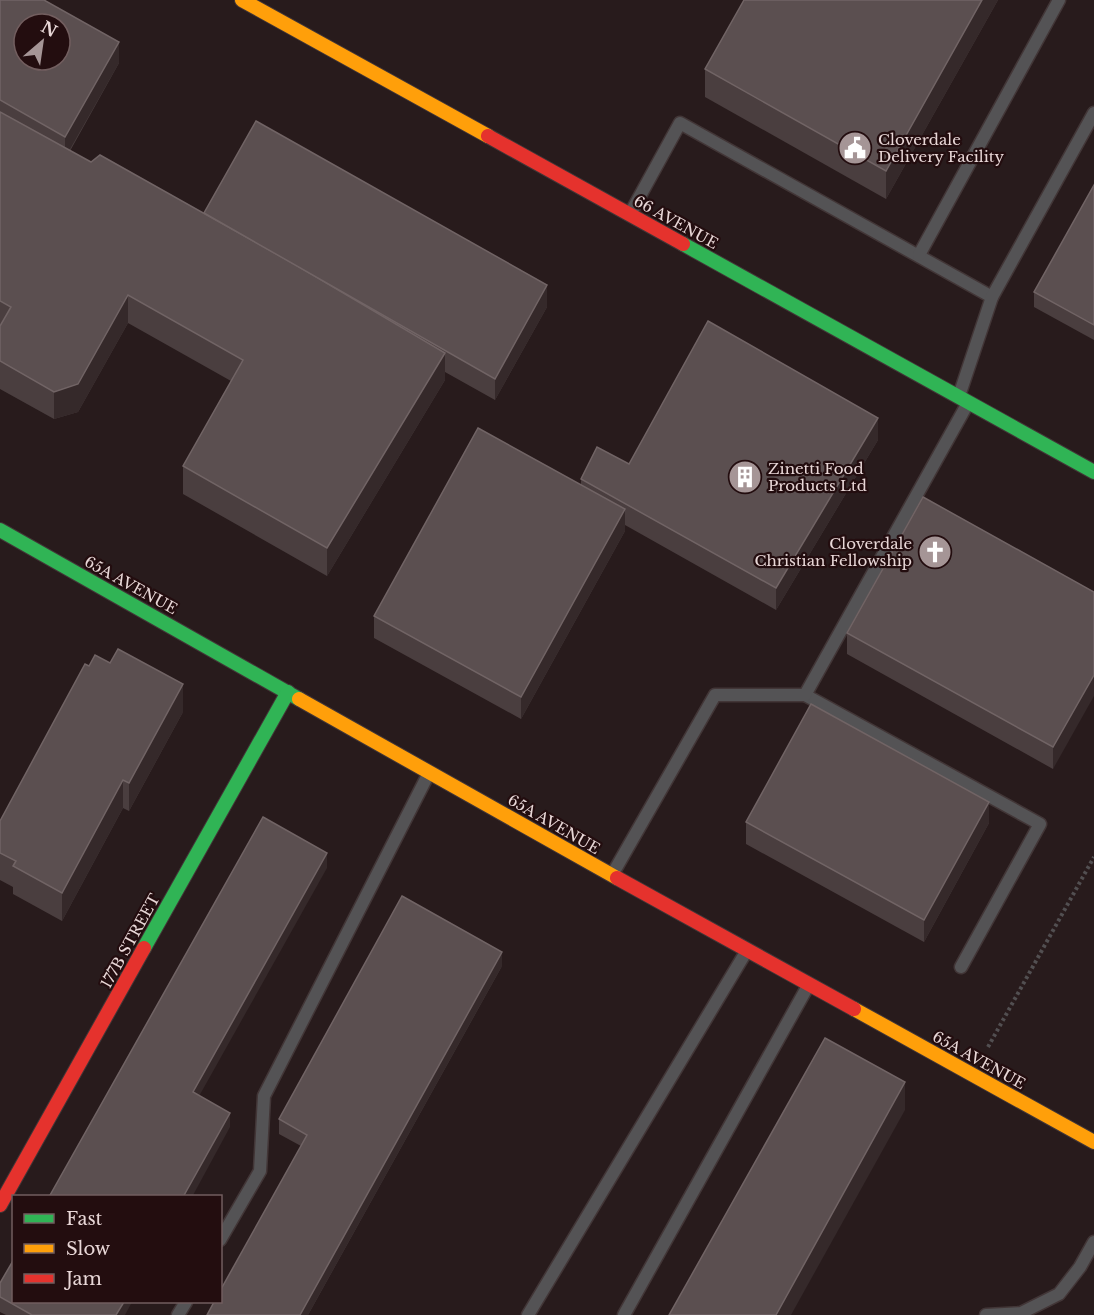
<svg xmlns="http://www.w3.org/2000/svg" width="1094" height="1315" font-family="'Libre Baskerville',serif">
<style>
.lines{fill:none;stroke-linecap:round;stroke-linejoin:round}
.lane-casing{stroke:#423637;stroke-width:15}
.fast-casing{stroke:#423637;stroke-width:16}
.slow-casing{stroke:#423637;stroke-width:16}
.jam-casing{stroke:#423637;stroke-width:16}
.path{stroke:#524f51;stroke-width:4;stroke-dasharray:3 3;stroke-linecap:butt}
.lane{stroke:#545355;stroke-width:12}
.fast{stroke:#30b455;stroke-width:14}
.slow{stroke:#ff9f0a;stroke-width:14}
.jam{stroke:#e5322d;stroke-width:14}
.wall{fill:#4a3e3f}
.shaded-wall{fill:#35292a}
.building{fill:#5b4f50;stroke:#716465;stroke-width:1.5;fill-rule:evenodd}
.labels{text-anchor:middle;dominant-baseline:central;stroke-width:4.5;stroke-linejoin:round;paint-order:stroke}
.poi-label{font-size:15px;fill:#e8d7d7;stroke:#230d0f;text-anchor:start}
.street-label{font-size:15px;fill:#e8d7d7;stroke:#230d0f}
</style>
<rect width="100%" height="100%" fill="#281b1c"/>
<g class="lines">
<!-- lane casing -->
<g class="lane-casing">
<g id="lane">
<polyline points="630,214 680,123 992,297"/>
<polyline points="919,255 1059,0"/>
<polyline points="959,396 992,297 1094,113"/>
<polyline points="805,695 1040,824 961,967"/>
<polyline points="612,875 715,695 805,695 968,403"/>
<polyline points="220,1240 260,1171 264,1096 429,773"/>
<polyline points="178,1315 186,1302"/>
<polyline points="528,1315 746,952"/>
<polyline points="624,1315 808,986"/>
<polyline points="986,1315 1021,1313 1059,1294 1080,1267 1094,1242"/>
</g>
</g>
<!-- fast casing -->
<g class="fast-casing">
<g id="fast">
<polyline points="683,244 1094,472"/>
<polyline points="0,530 299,699"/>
<polyline points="144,948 288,692"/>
</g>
</g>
<!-- slow casing -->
<g class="slow-casing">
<g id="slow">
<polyline points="242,0 488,136"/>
<polyline points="299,699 617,878"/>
<polyline points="854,1009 1094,1142"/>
</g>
</g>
<!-- jam casing -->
<g class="jam-casing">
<g id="jam">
<polyline points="488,136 683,244"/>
<polyline points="617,878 854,1009"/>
<polyline points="0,1205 144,948"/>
</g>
</g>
<!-- path -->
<polyline class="path" points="988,1047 1094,857"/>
<!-- lane -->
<use href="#lane" class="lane"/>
<!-- fast -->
<use href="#fast" class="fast"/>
<!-- slow -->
<use href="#slow" class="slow"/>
<!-- jam -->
<use href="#jam" class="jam"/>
</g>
<!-- wall -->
<g class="wall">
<polygon points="0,0 119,63 70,151 91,162 204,213 547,307 495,400 445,372 445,380 327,576 183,494 183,466 231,381 128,323 78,412 54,419 0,389"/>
<polygon points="744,0 998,0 886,199 705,97 705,69"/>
<polygon points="1094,185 1094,340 1034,307 1034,292"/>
<polygon points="878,440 776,610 625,525 625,531 521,719 374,638 374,616 581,485 581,479 629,464"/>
<polygon points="1094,592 1053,769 847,654 847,633"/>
<polygon points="183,712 129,811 123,808 62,921 13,894 13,887 0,880 0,821"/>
<polygon points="746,822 989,823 924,942 746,844"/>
<polygon points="502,966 308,1315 207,1315 301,1146 279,1134 279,1119"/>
<polygon points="0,1283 125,1315 6,1315 0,1312"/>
</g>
<!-- shaded-wall -->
<g class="shaded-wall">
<polygon points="982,0 998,0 886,199 886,171"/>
<polygon points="119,42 119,63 65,158 65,137"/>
<polygon points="547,285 547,307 495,400 495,379"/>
<polygon points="128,295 128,323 78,412 54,419 54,392"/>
<polygon points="445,353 445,380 327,576 327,548"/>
<polygon points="878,418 878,440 776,610 776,588"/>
<polygon points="625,509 625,531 521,719 521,697"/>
<polygon points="1094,675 1094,696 1053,769 1053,747"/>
<polygon points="183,684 183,712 129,811 129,783"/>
<polygon points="123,780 123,808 62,921 62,893"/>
<polygon points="989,802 989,823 924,942 924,920"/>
<polygon points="327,853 327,868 193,1107 193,1092"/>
<polygon points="502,952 502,966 308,1315 300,1315"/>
<polygon points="905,1082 905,1110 791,1315 776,1315"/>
<polygon points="230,1113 230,1127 192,1197 183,1197"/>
<polygon points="124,1302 132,1302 125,1315 116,1315"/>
</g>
<!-- building -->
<g class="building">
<path d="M0,0H44L119,42L65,137L0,100ZM24,24H60V60H24Z"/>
<polygon points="744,0 982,0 886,171 705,69"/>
<polygon points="0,112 91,162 100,155 296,265 445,353 327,548 183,466 243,360 128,295 78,384 54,392 0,361 0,326 11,307 0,301"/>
<polygon points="256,121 547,285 495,379 204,213"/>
<polygon points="1094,185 1094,325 1034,292"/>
<polygon points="708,321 878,418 776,588 581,479 597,447 629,464"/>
<polygon points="478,428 625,509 521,697 374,616"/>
<polygon points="923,497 1094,592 1094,675 1053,747 847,633"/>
<polygon points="118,649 183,684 129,783 123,780 62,893 13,866 16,861 0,853 0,821 85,664 89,666 95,655 110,663"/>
<polygon points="811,704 989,802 924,920 746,822"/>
<polygon points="263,817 327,853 193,1092 230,1113 183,1197 49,1197"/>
<polygon points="402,896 502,952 300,1315 207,1315 214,1302 220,1302 220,1291 307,1135 279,1119"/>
<polygon points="825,1038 905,1082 776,1315 669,1315"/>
<polygon points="14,1259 14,1302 124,1302 116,1315 32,1315 0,1297 0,1283"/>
</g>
<!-- icons -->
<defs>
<g id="civic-disc" transform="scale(1.725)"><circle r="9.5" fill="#a59596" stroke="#230d0f"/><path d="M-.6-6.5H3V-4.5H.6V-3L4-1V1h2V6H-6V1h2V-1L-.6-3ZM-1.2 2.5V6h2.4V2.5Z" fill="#fff"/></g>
<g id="building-disc" transform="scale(1.725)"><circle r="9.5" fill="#a59596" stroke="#230d0f"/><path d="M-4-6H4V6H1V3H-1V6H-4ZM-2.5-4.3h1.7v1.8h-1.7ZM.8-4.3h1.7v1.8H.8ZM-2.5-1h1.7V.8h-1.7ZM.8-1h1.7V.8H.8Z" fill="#fff"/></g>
<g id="church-disc" transform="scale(1.725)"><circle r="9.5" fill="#a59596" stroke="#230d0f"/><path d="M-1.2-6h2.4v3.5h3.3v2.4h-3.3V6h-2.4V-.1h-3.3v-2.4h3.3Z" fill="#fff"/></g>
</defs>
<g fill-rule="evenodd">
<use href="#civic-disc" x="855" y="148"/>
<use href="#building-disc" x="745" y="477"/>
<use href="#church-disc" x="935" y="552"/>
</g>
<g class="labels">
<!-- poi labels -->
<g class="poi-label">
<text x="878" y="139">Cloverdale<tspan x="878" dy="17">Delivery Facility</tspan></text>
<text x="768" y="468">Zinetti Food<tspan x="768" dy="17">Products Ltd</tspan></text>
<text x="912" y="543" text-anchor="end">Cloverdale<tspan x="912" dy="17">Christian Fellowship</tspan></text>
</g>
<!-- street labels -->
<g class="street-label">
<text transform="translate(676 222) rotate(29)">66 AVENUE</text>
<text transform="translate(131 585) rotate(29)">65A AVENUE</text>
<text transform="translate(554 824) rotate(30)">65A AVENUE</text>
<text transform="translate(130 941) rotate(-61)">177B STREET</text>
<text transform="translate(979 1060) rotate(29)">65A AVENUE</text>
</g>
</g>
<!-- legend -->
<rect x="12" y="1195" width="210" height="108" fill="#230d0f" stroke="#725e5f" stroke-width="1.5"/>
<rect x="24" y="1214" width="30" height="9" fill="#30b455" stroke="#725e5f" stroke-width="1.5"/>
<text x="66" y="1225" font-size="18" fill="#e8d7d7">Fast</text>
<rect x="24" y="1244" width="30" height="9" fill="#ff9f0a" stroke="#725e5f" stroke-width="1.5"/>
<text x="66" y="1255" font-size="18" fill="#e8d7d7">Slow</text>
<rect x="24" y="1274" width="30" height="9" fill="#e5322d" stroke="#725e5f" stroke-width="1.5"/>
<text x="66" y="1285" font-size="18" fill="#e8d7d7">Jam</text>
<!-- north arrow -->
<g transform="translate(42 42) rotate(29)"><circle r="28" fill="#230d0f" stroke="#725e5f" stroke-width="1.5"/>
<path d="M0-4.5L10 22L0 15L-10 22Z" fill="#a59596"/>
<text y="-9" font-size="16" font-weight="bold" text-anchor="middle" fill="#e8d7d7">N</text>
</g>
</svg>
